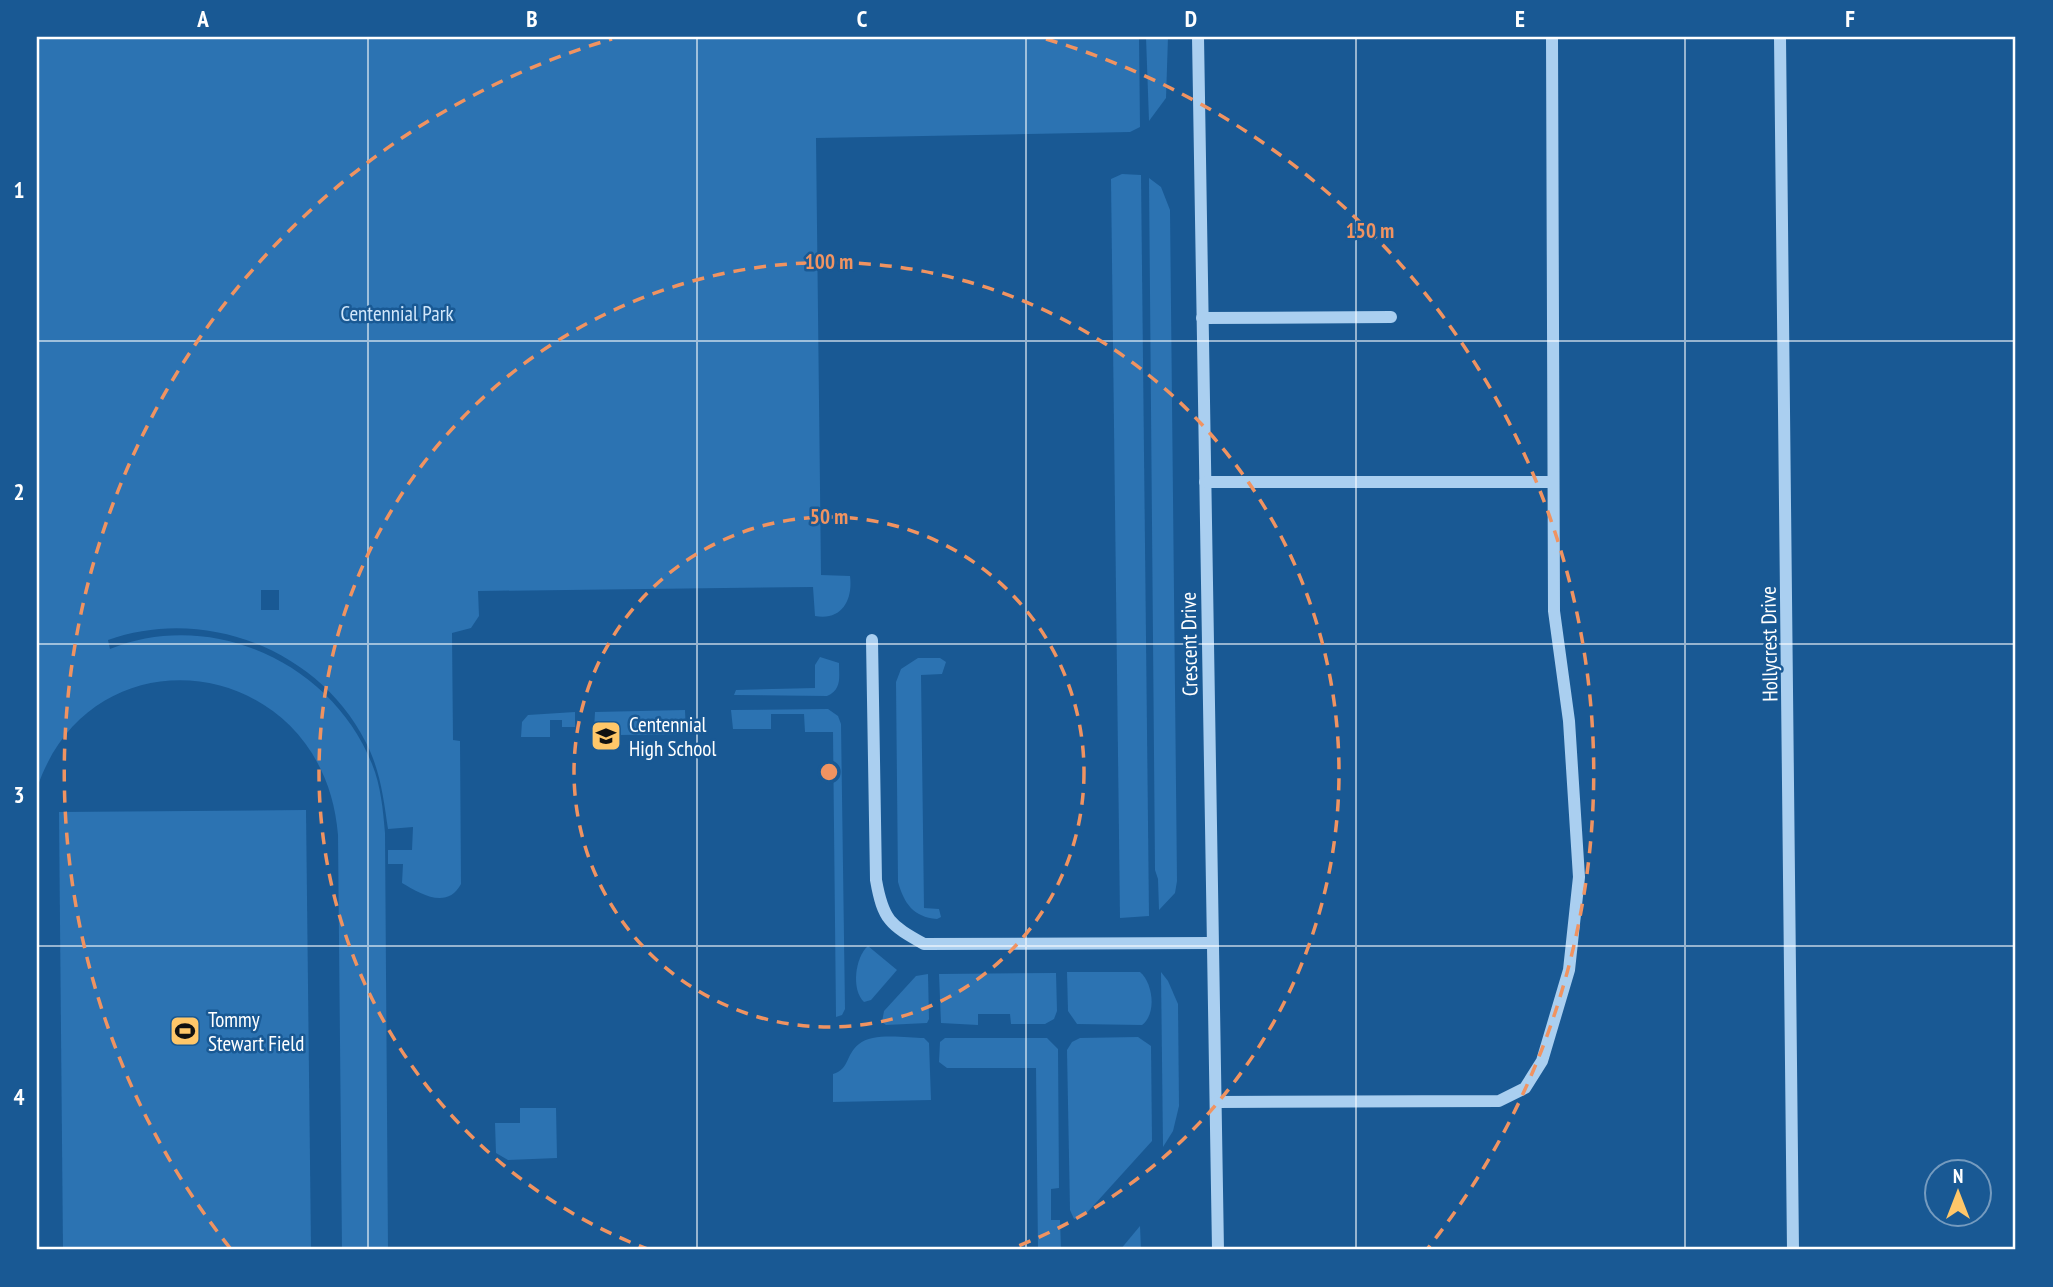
<svg xmlns="http://www.w3.org/2000/svg" width="2053" height="1287" font-family="'PT Sans Narrow',sans-serif">
<style>
.green{fill:#2c73b2;fill-rule:evenodd}
.lines{fill:none;stroke-linecap:round;stroke-linejoin:round}
.minor{stroke:#aacff0;stroke-width:12}
.grid{fill:none;stroke:#fff;stroke-width:2;stroke-opacity:0.55}
.ring{fill:none;stroke:#f09361;stroke-width:3.5;stroke-dasharray:12 9}
.labels{text-anchor:middle;dominant-baseline:central;stroke-width:5;stroke-linejoin:round;paint-order:stroke}
.park-label{font-size:21px;fill:#d1e7fb;stroke:#195994}
.street-label{font-size:21px;fill:#fff;stroke:#195994}
.poi-label{font-size:21px;fill:#fff;stroke:#195994;text-anchor:start}
.centre{fill:#f09361;stroke:#195994;stroke-width:3.5}
.ring-label{font-size:21px;text-anchor:middle;font-weight:bold;fill:#f09361;stroke:#195994;stroke-width:5;stroke-linejoin:round;paint-order:stroke}
.neatline{fill:none;stroke:#fff;stroke-width:2.5}
.grid-label{font-size:23px;text-anchor:middle;font-weight:bold;fill:#fff}
</style>
<rect width="100%" height="100%" fill="#195994"/>
<!-- green -->
<g class="green">
<path d="M37,37H1139L1140,127L1130,132L816,138L821,575L850,576C853,600 842,621 815,616L813,587L478,591L479,616L471,628L452,633L453,740L460,741L461,884C447,910 421,894 402,883L403,864H388V850H412L413,827L388,829C384,802 381,776 370,751C327,653 208,604 108,640L110,649C212,608 332,663 372,764C381,786 383,810 385,833L388,1250H342L338,835C324,656 93,622 37,788ZM261,590H279V610H261Z"/>
<polygon points="1146,37 1168,37 1166,98 1149,121"/>
<polygon points="1122,174 1141,175 1149,916 1120,918 1111,179"/>
<polygon points="1149,178 1161,187 1170,210 1177,881 1175,893 1159,910 1158,879 1155,870"/>
<path d="M820,657L839,663C839,678 842,689 827,696L734,695L736,690L815,688V665Z"/>
<path d="M918,658H940L946,662L942,674L921,675L924,908L939,909L941,917L937,919C913,917 904,903 898,882L896,682L901,669Z"/>
<polygon points="828,709 838,716 841,724 845,1009 842,1015 836,1017 833,732 805,732 804,714 771,714 771,729 733,729 731,710"/>
<polygon points="685,710 686,734 620,735 619,730 594,730 595,712"/>
<polygon points="575,712 575,727 562,727 562,720 550,720 550,737 521,737 522,722 528,715"/>
<polygon points="306,810 311,1250 63,1250 59,812"/>
<path d="M868,946L897,970L871,1000L864,1002C851,990 855,957 868,946Z"/>
<path d="M1067,972H1140C1153,983 1157,1014 1142,1025L1077,1024L1068,1011Z"/>
<polygon points="1161,972 1168,981 1178,1004 1179,1106 1173,1131 1163,1147"/>
<polygon points="1056,973 1057,1011 1054,1019 1045,1024 1011,1024 1010,1014 978,1014 978,1025 941,1023 939,974"/>
<polygon points="928,974 929,1019 927,1023 886,1025 882,1022 884,1011 916,976"/>
<polygon points="1138,1037 1151,1046 1152,1141 1084,1216 1074,1219 1070,1210 1067,1050 1072,1042 1080,1038"/>
<path d="M924,1038L929,1043L931,1100L833,1102V1074C850,1069 845,1055 859,1044C873,1032 907,1038 924,1038Z"/>
<polygon points="945,1038 1047,1038 1058,1049 1059,1188 1051,1189 1051,1220 1060,1220 1061,1250 1038,1250 1036,1068 947,1068 939,1062 940,1042"/>
<polygon points="520,1108 556,1108 557,1158 508,1160 496,1153 495,1123 520,1123"/>
<polygon points="1140,1226 1141,1250 1120,1250"/>
</g>
<g class="lines">
<!-- minor -->
<g class="minor">
<polyline points="1198,37 1218,1250"/>
<polyline points="1780,37 1793,1250"/>
<polyline points="1202,318 1391,317"/>
<polyline points="1205,482 1552,482"/>
<path d="M872,640L876,880C883,920 890,925 924,944L1212,943"/>
<polyline points="1216,1102 1499,1101 1525,1088 1542,1061 1569,970 1579,877 1569,721 1554,611 1552,37"/>
</g>
</g>
<!-- grid -->
<path class="grid" d="M368,37V1250M697,37V1250M1026,37V1250M1356,37V1250M1685,37V1250M37,341H2016M37,644H2016M37,946H2016"/>
<!-- distance rings -->
<g class="ring">
<circle cx="829" cy="772" r="255"/>
<path d="M650 1250A510 510 0 1 1 1008 1250"/>
<path d="M230 1248A765 765 0 0 1 612 39M1046 39A765 765 0 0 1 1428 1248"/>
</g>
<!-- icons -->
<defs>
<g id="school-square" transform="scale(1.575)"><rect x="-9" y="-9" width="18" height="18" rx="4" fill="#ffc769" stroke="#195994"/><path d="M0-5L7-2L0 1L-7-2ZM-4 1L0 2.5L4 1V4Q0 6-4 4Z" fill="#111"/></g>
<g id="stadium-square" transform="scale(1.575)"><rect x="-9" y="-9" width="18" height="18" rx="4" fill="#ffc769" stroke="#195994"/><path d="M0-5a6.5 5 0 1 0 0 10a6.5 5 0 1 0 0-10ZM-3.5-1.8h7v3.6h-7Z" fill="#111"/></g>
</defs>
<g fill-rule="evenodd">
<use href="#school-square" x="606" y="736"/>
<use href="#stadium-square" x="185" y="1031"/>
</g>
<g class="labels">
<!-- park labels -->
<g class="park-label">
<text x="397" y="313">Centennial Park</text>
</g>
<!-- street labels -->
<g class="street-label">
<text transform="translate(1189 644) rotate(-91)">Crescent Drive</text>
<text transform="translate(1769 644) rotate(-91)">Hollycrest Drive</text>
</g>
<!-- poi labels -->
<g class="poi-label">
<text x="629" y="724">Centennial<tspan x="629" dy="24">High School</tspan></text>
<text x="208" y="1019">Tommy<tspan x="208" dy="24">Stewart Field</tspan></text>
</g>
</g>
<circle cx="829" cy="772" r="10" class="centre"/>
<g class="ring-label">
<text x="1370" y="238">150 m</text>
<text x="829" y="269">100 m</text>
<text x="829" y="524">50 m</text>
</g>
<!-- border -->
<rect width="2053" height="1287" fill="none" stroke="#195994" stroke-width="77"/>
<!-- north arrow -->
<g transform="translate(1958 1193)"><circle r="33" fill="#195994" stroke="#759bbf" stroke-width="2"/>
<path d="M0-5L12 26L0 18L-12 26Z" fill="#ffc769"/>
<text y="-10" font-size="19" font-weight="bold" text-anchor="middle" fill="#ffffff">N</text>
</g>
<rect x="38" y="38" width="1976" height="1210" class="neatline"/>
<g class="grid-label">
<text x="203" y="27">A</text>
<text x="532" y="27">B</text>
<text x="862" y="27">C</text>
<text x="1191" y="27">D</text>
<text x="1520" y="27">E</text>
<text x="1850" y="27">F</text>
<text x="19" y="198">1</text>
<text x="19" y="500">2</text>
<text x="19" y="803">3</text>
<text x="19" y="1105">4</text>
</g>
</svg>
